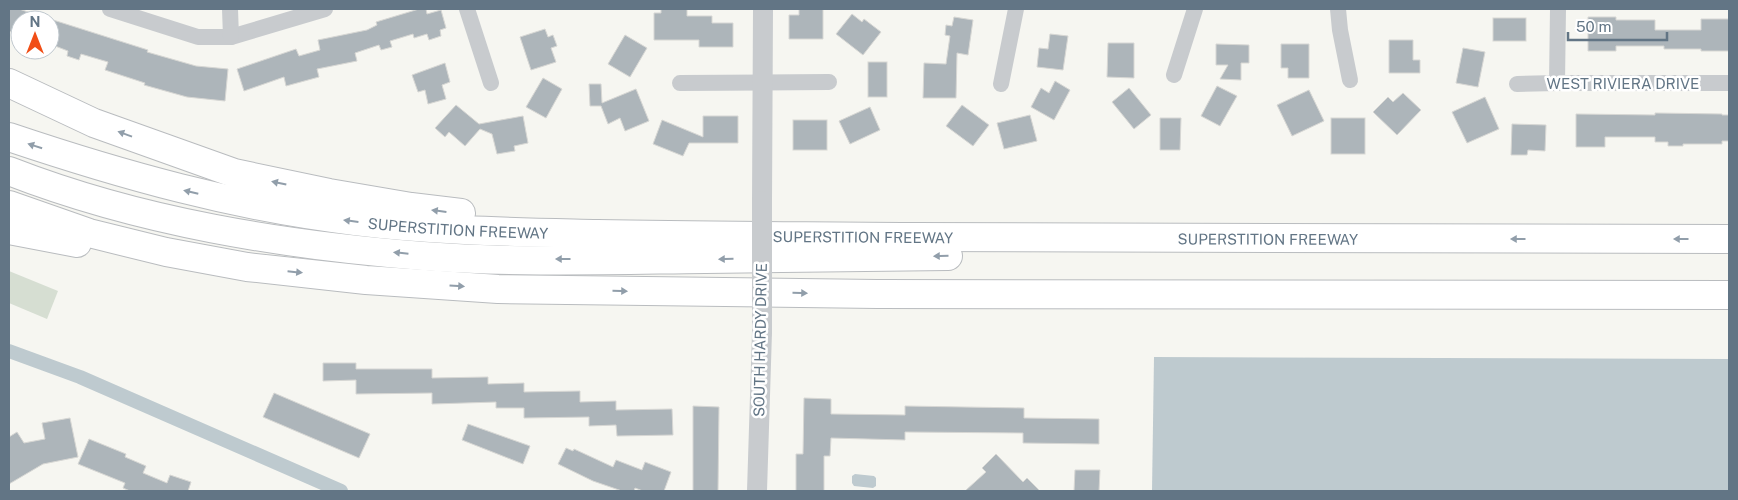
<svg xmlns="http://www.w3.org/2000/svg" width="1738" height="500" font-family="'Public Sans',sans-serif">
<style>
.green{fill:#d6ded2}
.water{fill:#becacf}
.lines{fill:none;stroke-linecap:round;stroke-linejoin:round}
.canal{stroke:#becacf;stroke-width:14}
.building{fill:#adb5ba;stroke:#d7d7d4}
.motorway-casing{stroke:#b9bcbf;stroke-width:30}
.minor{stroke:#c8cbce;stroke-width:16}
.tertiary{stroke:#c8cbce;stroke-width:20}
.motorway{stroke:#fff;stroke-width:28}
.tertiary-bridge{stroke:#c8cbce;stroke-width:20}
.oneway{fill:#919eaa}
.labels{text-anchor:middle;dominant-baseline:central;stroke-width:5;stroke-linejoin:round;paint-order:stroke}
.street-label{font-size:15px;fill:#627585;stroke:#fff}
</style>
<rect width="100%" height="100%" fill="#f6f6f1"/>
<!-- green -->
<polygon class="green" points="9,271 58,291 47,319 9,303"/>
<!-- water -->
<g class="water">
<polygon points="1154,357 1729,359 1729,491 1152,491"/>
<polygon points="855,474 874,476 876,478 876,486 873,488 854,486 852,483 852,476"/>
</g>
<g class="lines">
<!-- canal -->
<polyline class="canal" points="9,351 80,377 341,491"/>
</g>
<!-- building -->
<g class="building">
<polygon points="9,9 19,9 46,18 46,20 20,20 20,35 9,31"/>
<polygon points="419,9 426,9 427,14 441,10 446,28 440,30 441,36 429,40 427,34 414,38 413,34 390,41 392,47 381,50 379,45 355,53 357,61 317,69 319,77 286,86 284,77 244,91 237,69 296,49 299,56 320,50 318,40 367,30 377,25 376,22"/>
<polygon points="661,9 687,9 687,16 712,16 712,23 733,23 733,47 699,47 699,40 654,40 654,13 661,13"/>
<polygon points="799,9 823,9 823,39 789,39 789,15 799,15"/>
<polygon points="852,14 862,22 864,19 881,32 863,55 836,34"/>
<polygon points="954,17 973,20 968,55 957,53 956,98 923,98 924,63 946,64 950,36 945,35 946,25 952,26"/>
<polygon points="1588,17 1616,17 1616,20 1655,20 1655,30 1701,30 1701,19 1729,19 1729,51 1701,51 1701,49 1664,49 1664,46 1616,46 1616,51 1588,51"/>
<rect x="1493" y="18" width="33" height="23"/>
<polygon points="50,19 148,50 147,52 196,66 228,69 225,101 187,97 144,85 145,83 105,70 108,62 81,54 79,60 67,56 68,51 50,44"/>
<polygon points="545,29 548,37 553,35 557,46 551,48 556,62 531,70 520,37"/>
<polygon points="1050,34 1068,36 1063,70 1037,67 1039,48 1048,49"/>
<polygon points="625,35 647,48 630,77 608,64"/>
<polygon points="1389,40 1413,40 1413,60 1420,60 1420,73 1389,73"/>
<polygon points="1108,43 1134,43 1134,78 1107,77"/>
<polygon points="1216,44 1249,45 1249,63 1241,63 1241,80 1220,79 1228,65 1216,65"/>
<polygon points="1281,44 1309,44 1309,78 1288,78 1288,68 1281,68"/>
<polygon points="1463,48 1485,52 1478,87 1456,83"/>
<rect x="868" y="62" width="19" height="35"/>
<polygon points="445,63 450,82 442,85 446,99 428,104 425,90 418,92 412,75"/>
<polygon points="543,78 562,89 546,118 526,107"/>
<polygon points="1055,81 1070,90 1054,120 1031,107 1041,88 1049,93"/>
<polygon points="589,84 601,84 602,103 636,89 649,121 625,131 620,118 608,124 601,106 590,106"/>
<polygon points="1217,86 1237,96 1220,126 1201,116"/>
<polygon points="1129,88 1151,115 1134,129 1112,102"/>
<polygon points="1309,90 1324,121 1292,136 1277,105"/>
<polygon points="1403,93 1421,110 1397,135 1373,112 1388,97 1393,102"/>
<polygon points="1485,97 1499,129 1467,143 1452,112"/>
<polygon points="456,105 479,124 523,116 528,143 514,146 515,151 497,154 492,134 480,129 465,146 449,132 445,137 435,128"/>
<polygon points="962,105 989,125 973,146 946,126"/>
<polygon points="870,107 880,130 850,144 839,121"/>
<polygon points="1655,113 1722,114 1722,115 1729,115 1729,141 1722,141 1722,144 1683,144 1683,146 1668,146 1668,142 1655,142 1655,137 1605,137 1605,147 1576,147 1576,114 1655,115"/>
<polygon points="1030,115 1037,141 1004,149 997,123"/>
<polygon points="703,116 738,116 738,143 689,143 683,156 653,144 662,120 703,137"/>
<polygon points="1160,118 1181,118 1180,150 1160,150"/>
<rect x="1331" y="118" width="34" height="36"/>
<rect x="793" y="120" width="34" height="30"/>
<polygon points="1512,124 1546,125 1545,151 1528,150 1527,155 1511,155"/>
<polygon points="323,363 356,363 356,369 432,369 432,378 488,377 488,384 524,383 524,392 580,391 580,402 616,401 616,410 672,409 673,435 617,436 616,425 589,426 589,417 524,418 524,408 496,408 496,402 432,404 432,393 356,394 356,380 323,381"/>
<polygon points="274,393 370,434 359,458 263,417"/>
<polygon points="804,398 831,399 831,414 905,415 905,406 1024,408 1024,418 1099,419 1099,444 1023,443 1023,433 905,432 905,440 831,438 830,456 824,456 824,491 796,491 796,454 803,454"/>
<polygon points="693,406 719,407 718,491 693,491"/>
<polygon points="70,418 78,457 43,464 9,484 9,437 17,432 24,443 45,439 42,423"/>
<polygon points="468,424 530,446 523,464 462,440"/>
<polygon points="89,439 126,454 125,457 146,466 143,473 167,483 170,475 191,482 188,491 130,491 123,488 125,483 78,464"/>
<polygon points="566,448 573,451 574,449 613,467 616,460 642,470 645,462 671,472 664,491 643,491 635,488 634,491 622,491 593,481 558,464"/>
<polygon points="996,454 1023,482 1027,478 1040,491 965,491 986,472 982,468"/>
<polygon points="1075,470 1100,470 1099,491 1074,491"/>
</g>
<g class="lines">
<!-- motorway casing -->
<g class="motorway-casing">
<g id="motorway">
<polyline points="9,83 94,123 234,173 329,193 411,207 461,213"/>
<path id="s1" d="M9,137C122,175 236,207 355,221C436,231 517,232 598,234C702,236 807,236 911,237C1184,239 1457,239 1729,239"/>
<path d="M9,171C140,222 283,245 423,256C515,263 612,260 705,259C786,258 867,257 948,256"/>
<polyline points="9,205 89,233 166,252 247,267 366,280 498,289 877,294 1729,295"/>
<polyline points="9,230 77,243"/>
</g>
</g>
<!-- minor -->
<g class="minor">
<polyline points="110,9 198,37 231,37 325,9"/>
<polyline points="230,9 231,37"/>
<polyline points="467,9 491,83"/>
<polyline points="1338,9 1340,30 1350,80"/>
<polyline points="1174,75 1195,9"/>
<polyline points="680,83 829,82"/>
<polyline points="1557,83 1558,9"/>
<polyline points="1001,84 1016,9"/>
<polyline points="1517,84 1557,83 1729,83"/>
</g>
<!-- tertiary -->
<g class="tertiary">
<polyline points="762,201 763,9"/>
<polyline points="757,491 762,332"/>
</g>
<!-- motorway -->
<use href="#motorway" class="motorway"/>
<!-- tertiary-bridge -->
<polyline class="tertiary-bridge" points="762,332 762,201"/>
</g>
<!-- one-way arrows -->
<defs><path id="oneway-solid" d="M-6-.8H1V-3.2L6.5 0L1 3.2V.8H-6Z" transform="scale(1.25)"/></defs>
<g class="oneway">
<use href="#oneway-solid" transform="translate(125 134) rotate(-160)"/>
<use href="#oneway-solid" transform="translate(35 146) rotate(-162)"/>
<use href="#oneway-solid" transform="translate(279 183) rotate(-168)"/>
<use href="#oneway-solid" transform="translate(191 192) rotate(-167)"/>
<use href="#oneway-solid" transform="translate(439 211) rotate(-173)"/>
<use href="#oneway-solid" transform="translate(351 221) rotate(-173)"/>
<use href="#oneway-solid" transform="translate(1518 239) rotate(180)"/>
<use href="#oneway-solid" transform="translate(1681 239) rotate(180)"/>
<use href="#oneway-solid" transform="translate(401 253) rotate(-174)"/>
<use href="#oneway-solid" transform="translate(941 256) rotate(179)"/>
<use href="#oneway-solid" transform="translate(563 259) rotate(180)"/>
<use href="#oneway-solid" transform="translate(726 259) rotate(179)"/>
<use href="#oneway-solid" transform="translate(295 272) rotate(6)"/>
<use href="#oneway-solid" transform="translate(457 286) rotate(4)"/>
<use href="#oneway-solid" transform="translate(620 291) rotate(1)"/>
<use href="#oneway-solid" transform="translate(800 293) rotate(1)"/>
</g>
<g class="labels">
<!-- street labels -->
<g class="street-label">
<text x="1623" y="83">WEST RIVIERA DRIVE</text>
<text stroke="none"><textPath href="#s1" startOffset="460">SUPERSTITION FREEWAY</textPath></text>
<text stroke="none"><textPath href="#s1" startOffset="865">SUPERSTITION FREEWAY</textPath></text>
<text stroke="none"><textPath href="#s1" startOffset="1270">SUPERSTITION FREEWAY</textPath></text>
<text transform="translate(760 340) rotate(-89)">SOUTH HARDY DRIVE</text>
</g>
</g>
<!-- border -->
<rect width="1738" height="500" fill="none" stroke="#627585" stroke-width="20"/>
<!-- north arrow -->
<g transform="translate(35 35)"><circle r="24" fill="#ffffff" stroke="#c0c8ce"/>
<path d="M0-4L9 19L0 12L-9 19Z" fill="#f14e16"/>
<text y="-8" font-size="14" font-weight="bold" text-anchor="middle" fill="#627585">N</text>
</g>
<!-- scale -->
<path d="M1568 32v8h99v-8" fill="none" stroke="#627585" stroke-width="2.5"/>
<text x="1576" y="32" font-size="15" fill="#627585" stroke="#ffffff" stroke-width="4" paint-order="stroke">50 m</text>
</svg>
